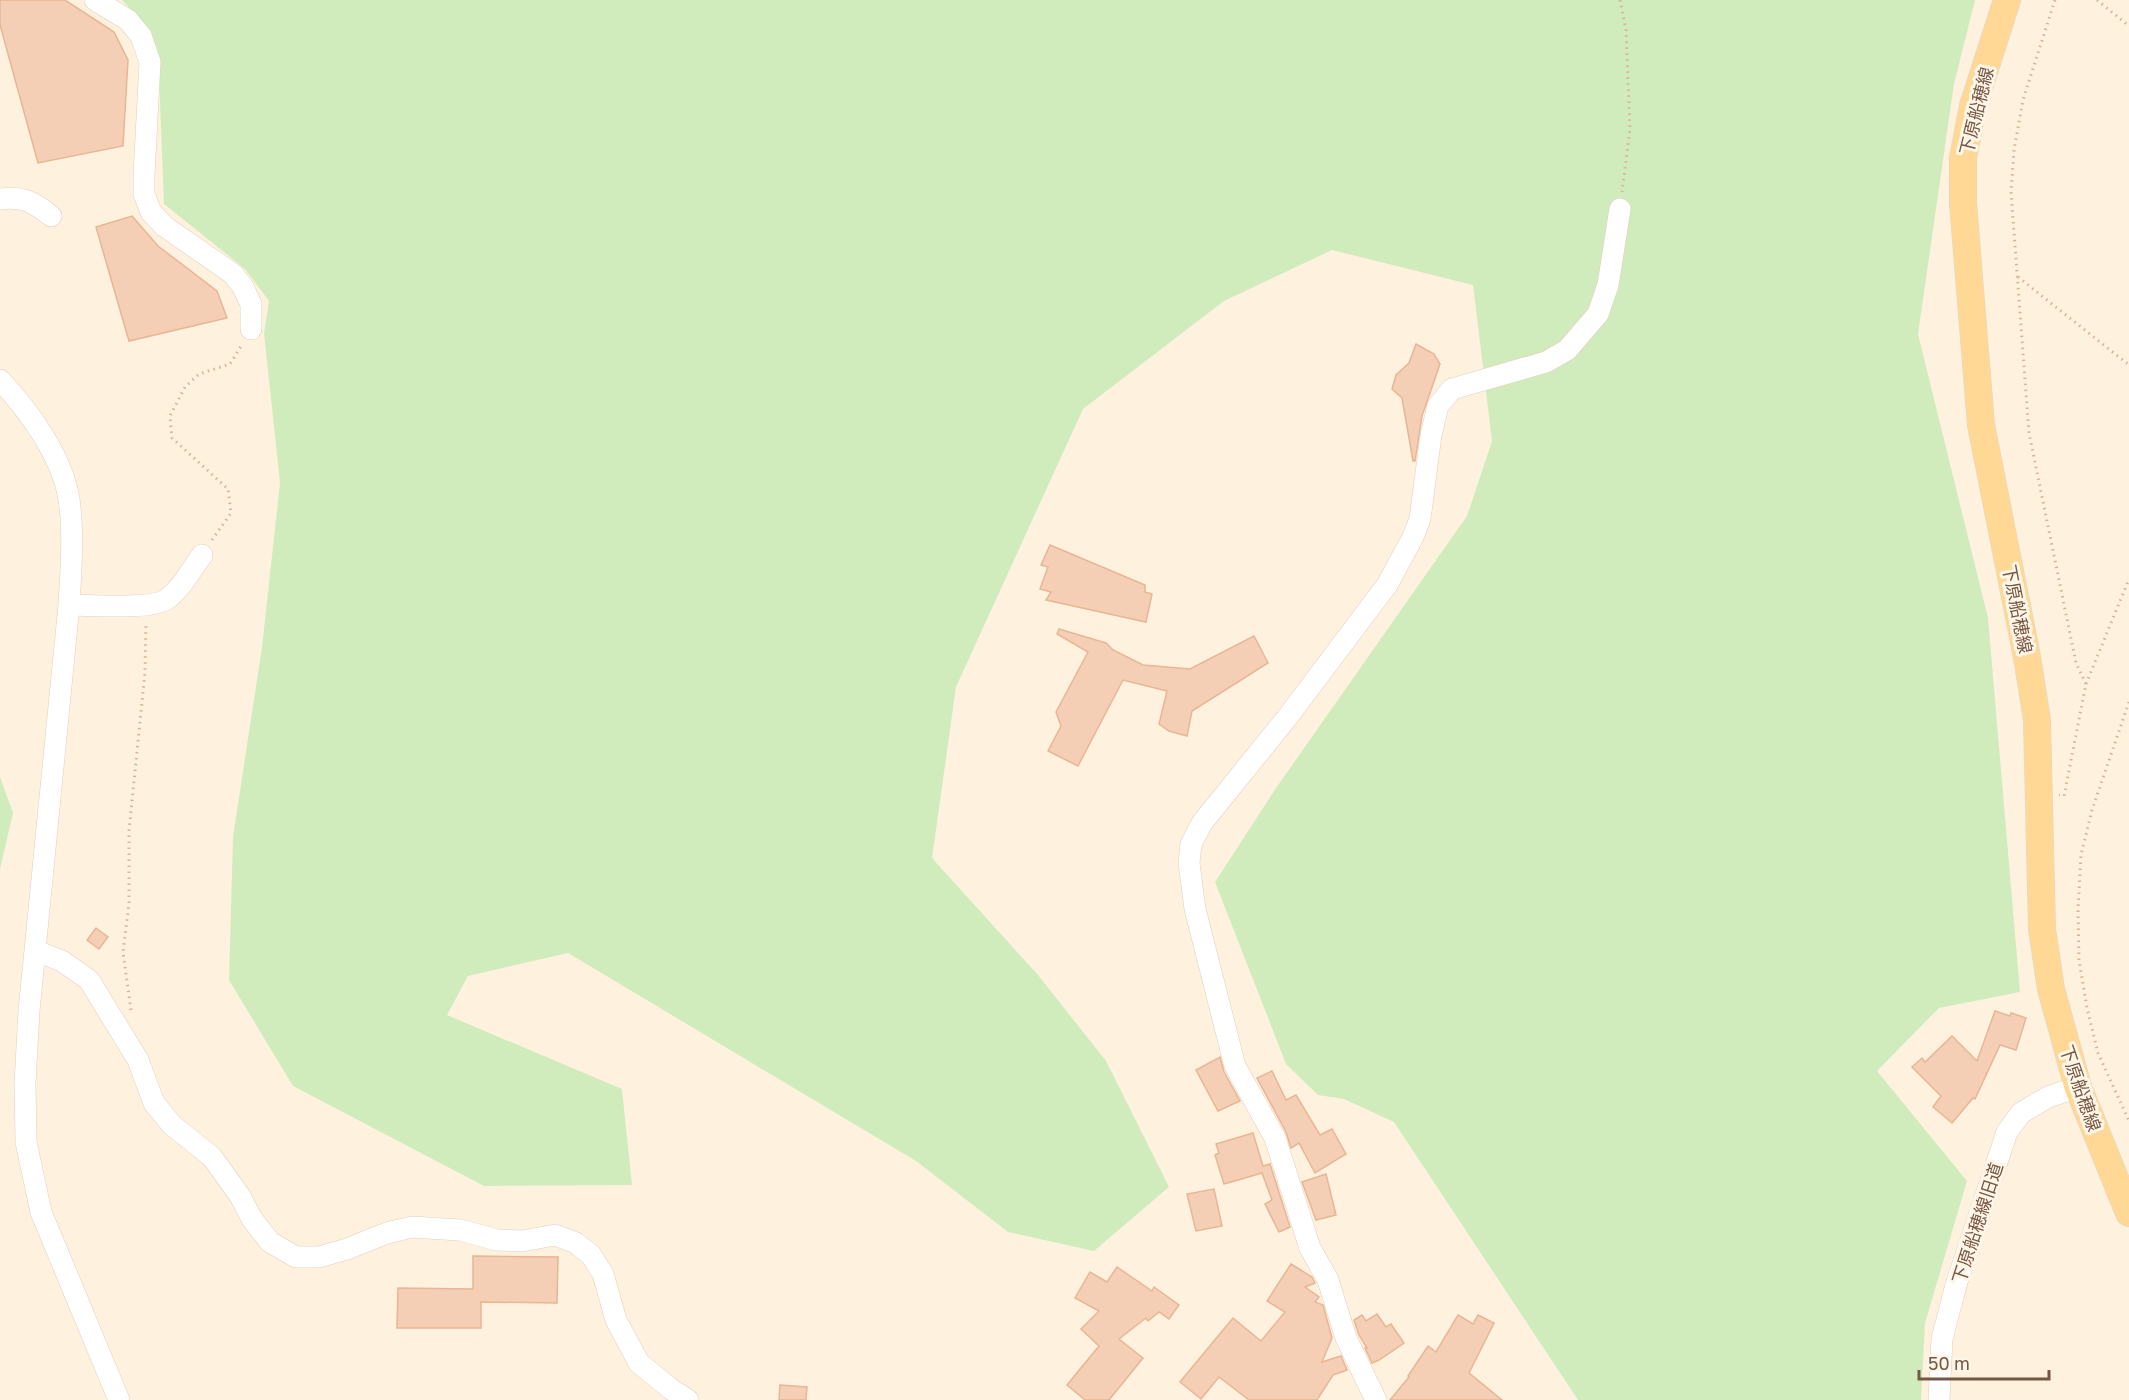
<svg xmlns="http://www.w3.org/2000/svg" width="2129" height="1400" font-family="'Golos Text','Noto Sans JP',sans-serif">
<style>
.green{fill:#d0ecbd}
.building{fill:#f5cfb5;stroke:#e9b594;stroke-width:1.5}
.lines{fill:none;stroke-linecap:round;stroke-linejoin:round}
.minor-casing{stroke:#e2cebb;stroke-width:22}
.major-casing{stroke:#ded7d2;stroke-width:28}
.path{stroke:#dab298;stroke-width:3;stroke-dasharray:1.5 4.5;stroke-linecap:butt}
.minor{stroke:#fff;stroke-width:21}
.major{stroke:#ffd895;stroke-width:27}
.labels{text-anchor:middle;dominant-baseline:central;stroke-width:6;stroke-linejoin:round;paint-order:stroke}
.street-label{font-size:18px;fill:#765745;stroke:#fff6e7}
</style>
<rect width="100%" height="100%" fill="#fef2df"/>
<!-- green -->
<g class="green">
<polygon points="122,0 1975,0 1954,84 1918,334 1988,618 2020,992 1939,1008 1877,1071 1967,1181 1925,1323 1921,1400 1578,1400 1394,1122 1344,1099 1318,1095 1286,1064 1215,882 1276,788 1467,516 1492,441 1473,285 1332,250 1224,301 1083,409 956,687 932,858 1038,975 1106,1061 1169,1187 1094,1251 1008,1232 916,1161 568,953 468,976 447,1015 622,1089 632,1185 484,1186 293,1086 229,980 233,837 262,647 280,483 264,333 269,301 245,269 164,204 158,51 145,24"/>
<polygon points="0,777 13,813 0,869"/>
</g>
<!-- building -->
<g class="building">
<polygon points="0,0 65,0 114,32 128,60 123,146 38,163 0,25"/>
<polygon points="132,216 158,246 217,291 227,318 129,341 96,227"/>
<polygon points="1416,344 1434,354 1440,364 1422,416 1415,461 1413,461 1402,398 1392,389 1396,375 1409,363"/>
<polygon points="1050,545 1145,585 1145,592 1152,594 1146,622 1046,600 1051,592 1040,589 1048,567 1041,565"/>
<polygon points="1059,629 1106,643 1113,650 1143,665 1190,669 1254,636 1268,663 1192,711 1187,736 1169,731 1159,724 1167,691 1123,680 1078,766 1048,751 1061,726 1056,712 1088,652 1057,634"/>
<polygon points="96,928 108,937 99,949 87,940"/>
<polygon points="1995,1011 2010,1016 2011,1013 2026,1018 2016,1050 2000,1045 1975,1099 1973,1098 1952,1123 1933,1107 1941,1096 1912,1067 1922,1058 1925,1062 1952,1036 1977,1061"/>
<polygon points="1220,1057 1224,1072 1240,1101 1218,1111 1196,1070"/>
<polygon points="1272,1071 1286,1100 1296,1095 1320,1135 1332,1129 1346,1154 1315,1173 1299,1143 1291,1148 1286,1132 1257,1078"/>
<polygon points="1253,1133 1263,1166 1270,1164 1290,1227 1279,1232 1265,1204 1272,1200 1262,1173 1224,1184 1215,1155 1219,1153 1216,1144"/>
<polygon points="1326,1174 1336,1215 1316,1220 1302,1182"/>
<polygon points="1214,1189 1222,1226 1196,1231 1187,1194"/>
<polygon points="473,1256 558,1257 557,1303 481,1302 481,1328 397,1328 398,1288 473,1289"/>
<polygon points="1291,1264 1312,1277 1315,1283 1305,1287 1319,1297 1315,1302 1323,1305 1332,1338 1322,1362 1341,1356 1347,1370 1333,1375 1317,1400 1249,1400 1219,1377 1201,1399 1180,1382 1233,1318 1261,1341 1285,1312 1267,1301"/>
<polygon points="1117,1267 1152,1291 1154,1287 1179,1305 1169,1319 1159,1312 1148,1321 1146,1318 1119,1339 1143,1358 1109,1400 1085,1400 1067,1385 1099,1346 1081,1329 1099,1311 1075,1298 1090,1272 1107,1282"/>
<polygon points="1377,1314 1386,1327 1391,1324 1404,1343 1379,1360 1372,1363 1365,1348 1367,1348 1359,1335 1354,1320 1362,1315 1366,1321"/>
<polygon points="1458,1315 1473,1324 1478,1315 1494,1323 1469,1373 1502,1400 1390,1400 1409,1377 1408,1376 1428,1346 1436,1352"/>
<polygon points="780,1385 807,1387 806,1400 779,1400"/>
</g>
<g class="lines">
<!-- minor casing -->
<g class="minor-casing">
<g id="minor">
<polyline points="95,0 128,20 141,36 150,62 144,175 144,194 151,212 164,226 233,274 243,287 251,304 251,329"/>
<path d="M0,199C23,196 34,202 51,216"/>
<path d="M0,380C29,411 62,456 69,499C74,534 71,569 69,605L29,1011L25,1083L26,1142L41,1212L119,1400"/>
<path d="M69,605C90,605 152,610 167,599C182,588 191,570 202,555"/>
<polyline points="36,951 62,961 89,980 138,1060 154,1103 172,1125 212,1157 240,1196 252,1219 270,1242 296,1257 319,1257 347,1249 387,1233 412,1227 460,1230 497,1240 522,1241 555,1235 576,1243 591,1255 603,1274 616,1320 639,1363 671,1389 688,1400"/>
<polyline points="1376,1400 1346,1338 1328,1280 1310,1248 1275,1138 1235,1066 1195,909 1189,863 1191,844 1202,823 1286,719 1387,585 1413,537 1420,519 1431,435 1438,406 1452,389 1546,362 1567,350 1598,314 1608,285 1620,209"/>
<polyline points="1939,1400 1942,1339 1956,1285 2007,1132 2021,1113 2048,1097 2078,1087"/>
</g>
</g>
<!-- major casing -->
<g class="major-casing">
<polyline id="major" points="2007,0 1973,106 1963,158 1963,203 1981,425 2027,657 2037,720 2042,929 2051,989 2078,1087 2129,1213"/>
</g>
<!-- path -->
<g class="path">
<polyline points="1620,0 1626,30 1630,129 1622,192"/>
<polyline points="2055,0 2023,100 2014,150 2011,192 2029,433 2076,663 2086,684 2064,796 2059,795"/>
<polyline points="2097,0 2129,26"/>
<polyline points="2018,277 2129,365"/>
<polyline points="212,540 231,513 228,489 172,438 170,416 185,387 199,374 230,364 243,343"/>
<polyline points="2086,684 2129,579"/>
<polyline points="2129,702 2092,810 2081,855 2078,910 2079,960 2087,1008 2098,1053 2129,1121"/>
<polyline points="131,1010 123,952 129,903 129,831 145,672 146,622"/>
</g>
<!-- minor -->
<use href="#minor" class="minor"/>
<!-- major -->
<use href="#major" class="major"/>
</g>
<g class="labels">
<!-- street labels -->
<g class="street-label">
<text transform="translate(1976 111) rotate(-76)">下原船穂線</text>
<text transform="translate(2018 609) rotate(79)">下原船穂線</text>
<text transform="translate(2081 1088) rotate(71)">下原船穂線</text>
<text transform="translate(1977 1223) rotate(-72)">下原船穂線旧道</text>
</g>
</g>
<!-- scale -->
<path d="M1919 1370v9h130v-9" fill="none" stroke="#765745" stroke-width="3"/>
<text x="1928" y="1370" font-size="18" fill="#765745" stroke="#fff6e7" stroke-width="4.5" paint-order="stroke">50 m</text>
</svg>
